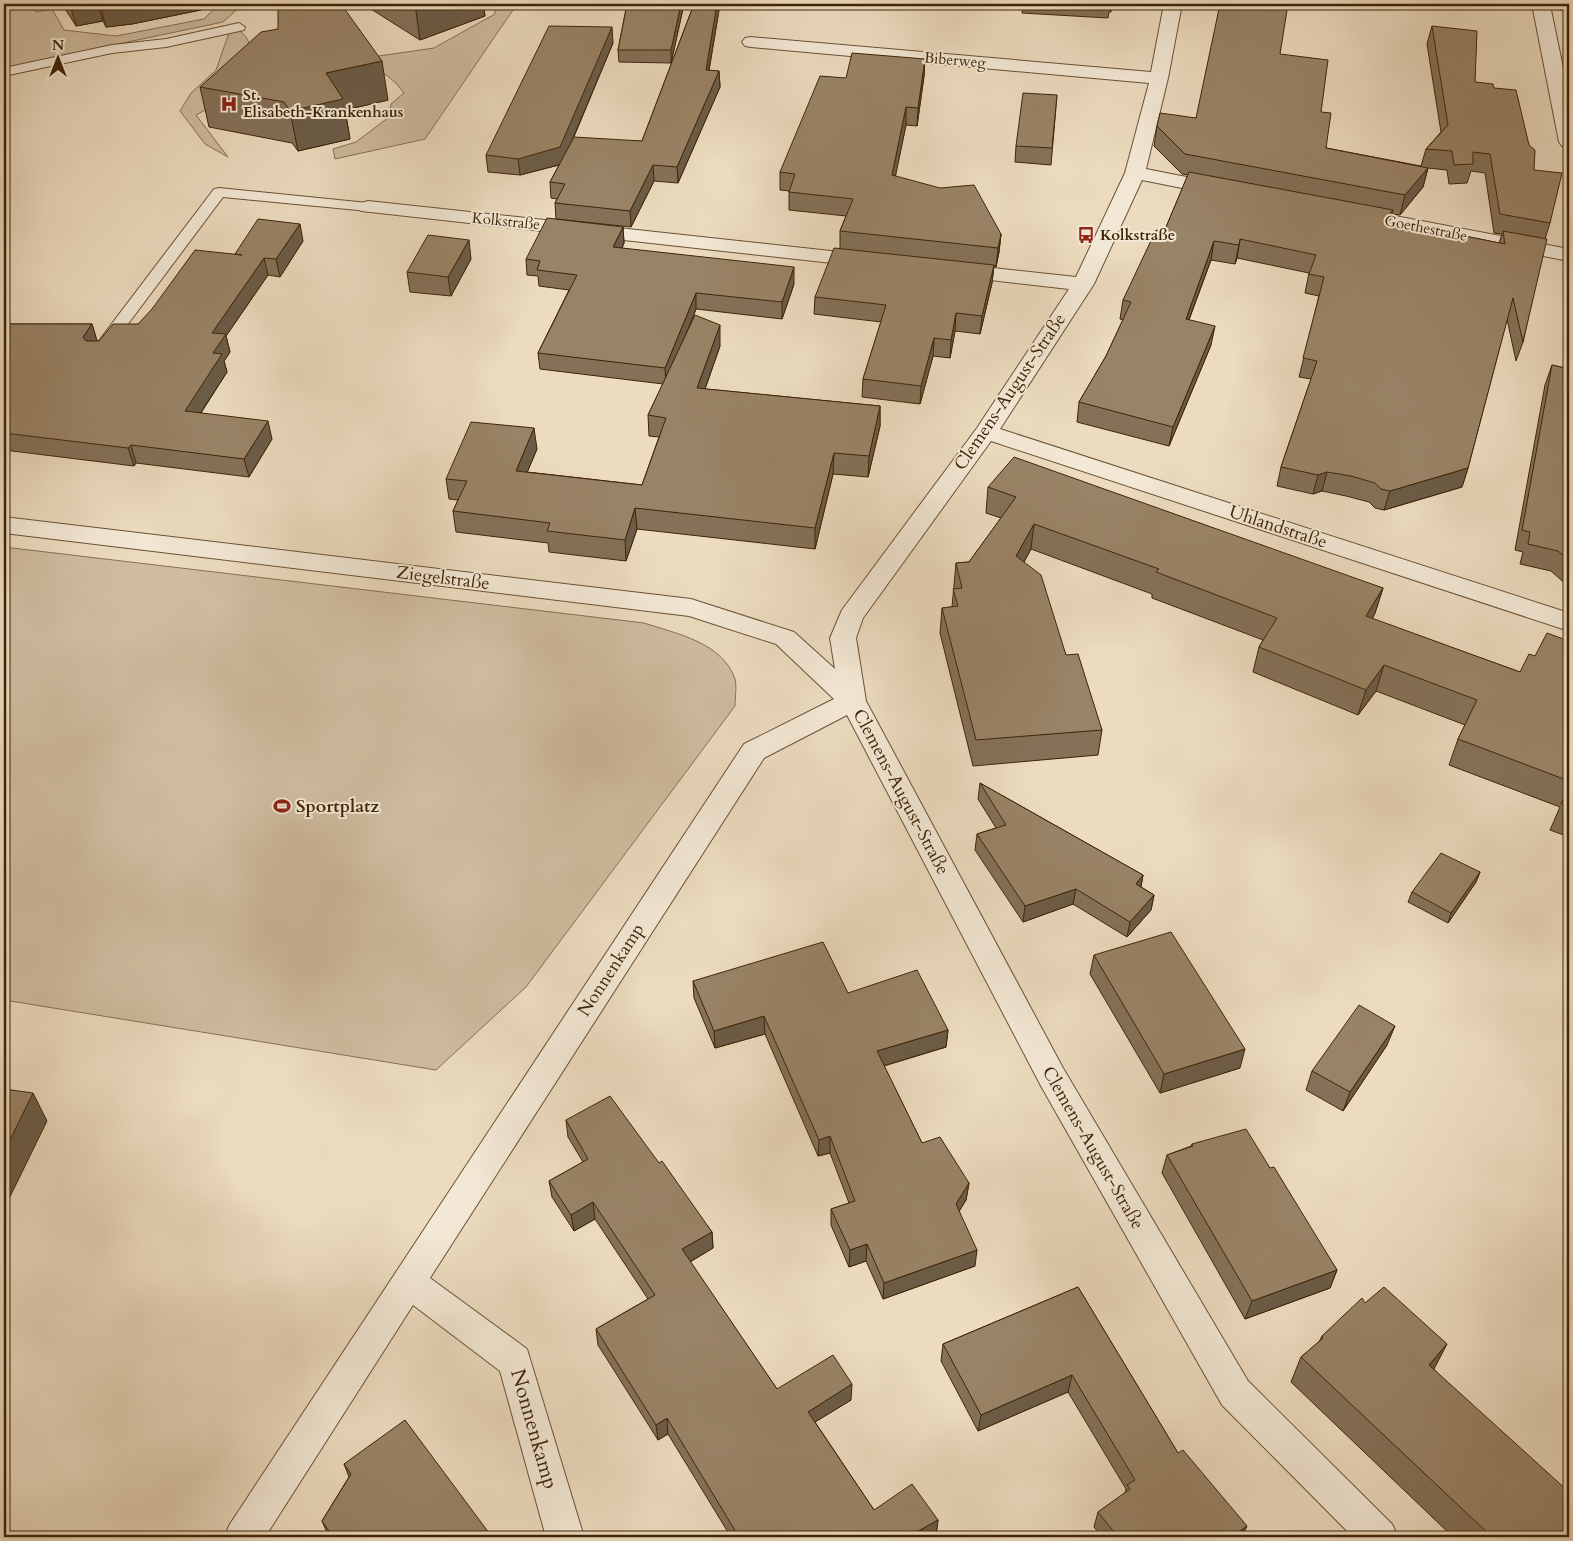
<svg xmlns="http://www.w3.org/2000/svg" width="1573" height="1541" font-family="Cardo,serif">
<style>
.green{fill:#cfbca0;stroke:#877053}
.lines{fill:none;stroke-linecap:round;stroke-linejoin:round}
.service-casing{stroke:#6a5234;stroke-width:2}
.minor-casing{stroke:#6a5234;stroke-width:2}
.service{fill:#f3e8d5;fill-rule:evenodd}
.minor{fill:#f3e8d5;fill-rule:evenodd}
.wall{fill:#847158;stroke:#3f2406;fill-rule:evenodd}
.shaded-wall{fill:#6b5c47;stroke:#3f2406}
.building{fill:#998366;stroke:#3f2406}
.labels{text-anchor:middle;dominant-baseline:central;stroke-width:4;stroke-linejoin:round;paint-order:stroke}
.far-street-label{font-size:15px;fill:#3f2406;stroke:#f3e8d5}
.far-poi-label{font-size:15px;font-weight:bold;fill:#3f2406;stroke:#f3e8d5;text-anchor:start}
.street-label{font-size:18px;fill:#3f2406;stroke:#f3e8d5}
.poi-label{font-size:18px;font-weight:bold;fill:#3f2406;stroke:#f3e8d5;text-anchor:start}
.near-street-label{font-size:21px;fill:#3f2406;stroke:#f3e8d5}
</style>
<rect width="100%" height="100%" fill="#ecdbbf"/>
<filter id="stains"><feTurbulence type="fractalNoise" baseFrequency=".004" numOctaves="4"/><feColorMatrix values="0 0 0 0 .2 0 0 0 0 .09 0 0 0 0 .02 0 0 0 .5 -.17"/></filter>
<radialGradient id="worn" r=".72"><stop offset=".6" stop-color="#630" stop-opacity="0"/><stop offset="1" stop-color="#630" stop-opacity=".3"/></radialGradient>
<!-- green -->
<g class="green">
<polygon points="4,4 34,4 36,12 52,9 64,30 116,36 204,19 216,7 243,4 223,22 4,68"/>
<polygon points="495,4 517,4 425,139 335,159 333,149 356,142 389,117 391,104 404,93 396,83 365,58 434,48 495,14"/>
<polygon points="238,29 246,37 264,71 222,101 196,115 228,157 205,144 180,111 191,93 216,70 230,30"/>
<path d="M4,547L644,623C677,634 722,642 735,679C737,686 735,698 735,706L526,987L436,1070L4,1000Z"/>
</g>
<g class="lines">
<!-- service casing -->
<g class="service-casing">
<g id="service">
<polygon points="239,23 245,27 244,30 166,47 112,53 4,76 4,68 112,45 166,39"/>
<polygon points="219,188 368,203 375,207 368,211 223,197 110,348 98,348 96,345 98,342 214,189"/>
</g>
</g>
<!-- minor casing -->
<g class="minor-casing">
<g id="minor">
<polygon points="1164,4 1182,4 1168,78 1146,169 1222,184 1229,186 1232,190 1229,194 1222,196 1142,180 1094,284 1000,429 1569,613 1569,631 991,441 863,618 856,638 866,701 1063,1068 1248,1381 1392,1524 1398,1537 1353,1537 1222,1405 1041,1086 847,715 764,758 430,1278 527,1349 584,1537 546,1537 500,1371 413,1305 265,1537 224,1537 230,1524 744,744 834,699 776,644 689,616 4,533 4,517 691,599 794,632 835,669 830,638 842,610 977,428 1069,289 956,276 949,274 946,270 949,266 956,264 1076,277 1125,173 1149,83 751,47 745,46 742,42 745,38 751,37 1151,72"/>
<polygon points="1532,4 1569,4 1569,11 1552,8 1550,5 1569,97 1569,148 1562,146 1559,142"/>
<polygon points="368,201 868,255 875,257 878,261 875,265 868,267 361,211 358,207 361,203"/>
<polygon points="1353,208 1569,249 1569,261 1346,218 1343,214 1346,210"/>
</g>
</g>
<!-- service -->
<use href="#service" class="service"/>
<!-- minor -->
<use href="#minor" class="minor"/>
</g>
<!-- wall -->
<g class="wall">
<polygon points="62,4 230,4 132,24 106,27 103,21 76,26"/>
<polygon points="363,4 483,4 485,16 420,40"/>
<polygon points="627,4 684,4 671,63 619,62 618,50"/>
<polygon points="694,4 720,4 709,71 719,71 720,87 678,183 654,181 631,227 556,219 555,203 557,199 551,198 550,182 559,165 520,175 488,172 486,155 613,43 571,144 642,141"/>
<polygon points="1023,4 1112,4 1111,12 1109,12 1108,18 1022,13"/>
<path d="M1432,26L1475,82L1494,88L1534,170L1550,223L1545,239L1523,342L1516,361L1507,319L1468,468L1462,487L1384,510L1375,508L1369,502L1346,496L1322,491L1313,494L1277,486L1281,467L1311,379L1299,377L1319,296L1305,293L1309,273L1237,258L1235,264L1211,260L1189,320L1211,345L1169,446L1077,422L1079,402L1106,356L1123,320L1120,319L1123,300L1164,232L1188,175L1182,174L1154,146L1157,126L1196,118L1280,54L1321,112L1326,148L1421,166L1426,149L1441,132L1427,44ZM1428,168L1447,170L1449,184L1467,183L1471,171L1485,173L1494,233L1502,234L1499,243L1390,221L1392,214L1400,215L1423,187Z"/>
<polygon points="278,29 388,100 345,110 350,139 298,151 292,143 209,127 200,87"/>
<polygon points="925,59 924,76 917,126 906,125 895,176 1001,234 999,252 996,267 994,266 992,283 980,334 955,331 950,358 933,356 920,404 862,397 863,379 881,322 814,314 815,297 840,249 840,231 846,216 789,210 789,191 780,190 780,172 846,78"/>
<polygon points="1057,95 1051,165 1015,162 1016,146"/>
<polygon points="623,227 624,243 622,248 794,284 782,319 696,309 685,338 720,346 705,389 880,406 880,426 868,477 833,474 815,549 637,529 626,561 549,552 548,543 456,532 453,511 458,500 449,499 446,479 537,449 527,472 642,485 659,437 649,436 648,415 663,384 540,369 538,353 569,290 539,286 538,276 527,275 526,259"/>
<polygon points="303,241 280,277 268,275 226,336 230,352 224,361 227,372 201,413 272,439 249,477 136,463 134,466 4,450 4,324 92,324 97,341 99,341 138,324 235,254"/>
<polygon points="471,259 451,296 410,292 407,272"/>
<polygon points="1552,365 1569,369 1569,587 1551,571 1520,564 1523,552 1515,550 1545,385"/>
<polygon points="988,487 1383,588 1375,613 1372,619 1520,672 1535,656 1569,641 1569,837 1550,830 1560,807 1449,765 1458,739 1465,725 1376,691 1358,715 1253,672 1259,647 1263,640 1152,598 1152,594 1031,549 1024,562 1066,655 1102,730 1098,755 973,766 940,633 942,608 952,607 956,563 969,562 1001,518 986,513"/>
<polygon points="980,783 1143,875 1141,887 1154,895 1151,910 1127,937 1073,904 1023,922 975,850 977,834 996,828 978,799"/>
<polygon points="1480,872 1476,882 1448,923 1408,902 1412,892"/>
<polygon points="1094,955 1240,1068 1160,1093 1090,974"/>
<polygon points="693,981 848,993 948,1030 946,1047 884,1066 922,1143 969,1183 966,1200 959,1211 975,1266 883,1299 866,1261 849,1267 831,1225 831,1209 849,1203 830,1153 818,1156 765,1034 715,1048 694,998"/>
<polygon points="1387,1045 1343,1111 1306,1090 1312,1071"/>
<polygon points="566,1120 659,1163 712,1232 713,1248 690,1262 777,1389 851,1400 815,1422 874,1510 938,1520 936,1535 931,1537 731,1537 668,1434 658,1440 598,1345 596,1329 648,1299 595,1219 574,1231 552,1197 549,1181 583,1162 568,1137"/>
<polygon points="1192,1144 1270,1168 1337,1270 1330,1288 1245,1319 1162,1173 1167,1155 1191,1146"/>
<polygon points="1078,1287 1178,1453 1242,1537 1102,1537 1094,1527 1098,1512 1125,1493 1126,1489 1068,1392 978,1431 941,1361 943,1344"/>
<polygon points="1365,1303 1434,1369 1569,1537 1453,1537 1291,1382 1301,1357 1319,1342 1322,1336"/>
<polygon points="344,1464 492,1537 329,1537 322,1521 349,1477"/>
</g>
<!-- shaded-wall -->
<g class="shaded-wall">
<polygon points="70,4 98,4 103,21 76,26"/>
<polygon points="100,4 230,4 132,24 106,27"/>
<polygon points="415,4 483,4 485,16 420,40"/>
<polygon points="681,4 684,4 671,63 671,50"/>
<polygon points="717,4 720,4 706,86 706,70"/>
<polygon points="612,27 613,43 562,164 520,175 518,159"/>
<polygon points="925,59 924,76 917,126 918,108"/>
<polygon points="382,61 388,100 345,110 350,139 298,151 290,111 326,73"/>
<polygon points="719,71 720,87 678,183 677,167"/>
<polygon points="906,107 906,125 892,193 892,175"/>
<polygon points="653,165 654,181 631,227 630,211"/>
<polygon points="1428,168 1423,187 1400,215 1405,195"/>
<polygon points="1393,210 1388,229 1384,220"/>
<polygon points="300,224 303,241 280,277 276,259"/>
<polygon points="623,227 624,243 614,263 613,247"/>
<polygon points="1001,234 999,252 996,267 998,248"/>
<polygon points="1240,239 1237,258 1235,264 1239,245"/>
<polygon points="469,240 471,259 451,296 448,277"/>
<polygon points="1214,241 1211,260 1182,338 1186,319"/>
<polygon points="264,258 268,275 226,336 230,352 224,361 227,372 190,429 185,411 213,353 212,333"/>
<polygon points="994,265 992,283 980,334 982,316"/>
<polygon points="794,267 794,284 782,319 782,302"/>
<polygon points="696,293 696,309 666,385 665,368"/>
<polygon points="956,313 955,331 950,358 951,340"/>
<polygon points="92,324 97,341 88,355 83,337"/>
<polygon points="720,325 720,346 698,409 697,388"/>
<polygon points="1215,326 1211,345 1169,446 1173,427"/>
<polygon points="934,338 933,356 920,404 921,386"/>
<polygon points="880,406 880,426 868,477 869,456"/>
<polygon points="268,421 272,439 249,477 244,459"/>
<polygon points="534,428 537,449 519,492 516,471"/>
<polygon points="131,445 136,463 134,466 128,448"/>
<polygon points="834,453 833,474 815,549 815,528"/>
<polygon points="1468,468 1462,487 1384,510 1390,491"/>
<polygon points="1327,472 1322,491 1313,494 1318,475"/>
<polygon points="635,508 637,529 626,561 625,540"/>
<polygon points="1034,524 1031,549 1013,581 1016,556"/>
<polygon points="1383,588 1375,613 1359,642 1366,616"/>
<polygon points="1384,665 1376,691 1358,715 1366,690"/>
<polygon points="1480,872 1476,882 1448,923 1451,913"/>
<polygon points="1143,875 1140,890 1136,884"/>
<polygon points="1076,889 1073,904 1023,922 1025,906"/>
<polygon points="1154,895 1151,910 1127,937 1130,922"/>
<polygon points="764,1016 765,1034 715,1048 714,1031"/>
<polygon points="1395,1026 1387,1045 1343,1111 1350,1092"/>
<polygon points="948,1030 946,1047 876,1068 877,1051"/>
<polygon points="1245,1049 1240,1068 1160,1093 1164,1074"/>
<polygon points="33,1093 47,1121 4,1209 4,1152"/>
<polygon points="830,1136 830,1153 818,1156 819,1140"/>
<polygon points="969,1183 966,1200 954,1220 956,1204"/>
<polygon points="593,1202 595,1219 574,1231 571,1215"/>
<polygon points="712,1232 713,1248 683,1266 682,1249"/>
<polygon points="867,1244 866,1261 849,1267 850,1250"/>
<polygon points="977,1250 975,1266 883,1299 884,1283"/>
<polygon points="1337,1270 1330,1288 1245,1319 1252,1301"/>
<polygon points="1447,1344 1434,1369 1416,1390 1429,1365"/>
<polygon points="1072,1375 1068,1392 978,1431 981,1415"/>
<polygon points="852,1384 851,1400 807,1427 808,1412"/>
<polygon points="667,1418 668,1434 658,1440 656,1425"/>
<polygon points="938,1520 936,1535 931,1537 908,1537"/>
<polygon points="1247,1526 1242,1537 1231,1537"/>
</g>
<!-- building -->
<g class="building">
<polygon points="278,4 341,4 382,61 326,73 343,99 290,111 284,102 200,87 261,32 278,29"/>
<polygon points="627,4 681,4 671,50 618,50"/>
<polygon points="694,4 717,4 706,70 719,71 677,167 653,165 630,211 555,203 565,184 550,182 574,137 642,141"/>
<polygon points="1220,4 1288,4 1280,54 1328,60 1321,112 1331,113 1326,148 1428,168 1405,195 1185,154 1157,126 1160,113 1196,118"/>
<polygon points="549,26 612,27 560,147 518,159 486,155"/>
<polygon points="1432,26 1477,31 1475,82 1493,84 1494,88 1516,90 1529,145 1535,150 1534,170 1562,173 1550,223 1500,214 1490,154 1473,152 1473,164 1454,165 1452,151 1426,149 1448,125"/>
<polygon points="852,53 925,59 918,108 906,107 892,175 940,188 974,185 1001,234 998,248 840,231 853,199 789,192 795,174 780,172 820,76 846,78"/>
<polygon points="1023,93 1057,95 1052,148 1016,146"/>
<polygon points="1189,172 1393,210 1384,220 1505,244 1503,231 1547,239 1523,342 1513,298 1468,468 1390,491 1381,489 1375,483 1351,476 1327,472 1318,475 1281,467 1317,361 1303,358 1324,277 1309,274 1316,255 1240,239 1239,245 1214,241 1186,319 1215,326 1173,427 1079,402 1106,356 1131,302 1123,300 1156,230 1164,232"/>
<polygon points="547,218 623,227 613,247 794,267 782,302 696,293 665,368 538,353 577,275 537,270 540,261 526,259"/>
<polygon points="258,219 300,224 276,259 264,258 212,333 226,334 213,353 222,354 185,411 268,421 244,459 131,445 128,448 4,433 4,324 92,324 83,337 86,341 99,341 113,324 138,324 152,309 195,250 242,255 235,254"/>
<polygon points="428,235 469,240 448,277 407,272"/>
<polygon points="834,248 994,265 982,316 956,313 951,340 934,338 921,386 863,379 886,305 815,297"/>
<polygon points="695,315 720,325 697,388 880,406 869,456 834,453 815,528 635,508 625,540 547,531 550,523 453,511 467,481 446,479 471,422 534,428 516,471 642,485 666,418 648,415"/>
<polygon points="1552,365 1569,369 1569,560 1558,551 1528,544 1530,532 1522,530"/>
<polygon points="1014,457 1383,588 1366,616 1520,672 1529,654 1535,656 1547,633 1569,641 1569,781 1458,739 1477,700 1384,665 1366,690 1259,647 1277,618 1156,572 1159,569 1034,524 1016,556 1041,575 1066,655 1078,654 1102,730 976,740 942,608 958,606 953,589 962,588 956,563 969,562 1016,497 988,487"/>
<polygon points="980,783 1143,875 1136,884 1154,895 1130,922 1076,889 1025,906 977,834 1006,825"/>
<polygon points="1569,787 1569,808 1561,804"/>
<polygon points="1441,853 1480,872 1451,913 1412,892"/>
<polygon points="1171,932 1245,1049 1164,1074 1094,955"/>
<polygon points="823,942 848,993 917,970 948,1030 877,1051 922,1143 940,1137 969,1183 956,1204 977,1250 884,1283 867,1244 850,1250 831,1209 855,1201 830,1136 819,1140 764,1016 714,1031 693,981"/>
<polygon points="1359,1005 1395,1026 1350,1092 1312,1071"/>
<polygon points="4,1089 33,1093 4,1152"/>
<polygon points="610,1096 659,1163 662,1161 712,1232 682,1249 777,1389 833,1355 852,1384 808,1412 874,1510 912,1484 938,1520 908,1537 739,1537 667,1418 656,1425 596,1329 655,1295 593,1202 571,1215 549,1181 588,1159 566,1120"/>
<polygon points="1246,1129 1270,1168 1274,1167 1337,1270 1252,1301 1167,1155 1193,1146 1192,1144"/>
<polygon points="1078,1287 1178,1453 1183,1450 1247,1526 1231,1537 1118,1537 1098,1512 1130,1489 1127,1485 1135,1480 1072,1375 981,1415 943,1344"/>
<polygon points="1384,1287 1447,1344 1429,1365 1569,1492 1569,1537 1492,1537 1301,1357 1323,1338 1322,1336 1362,1298 1365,1303"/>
<polygon points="405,1420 492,1537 333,1537 322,1521 351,1474 344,1464"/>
</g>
<!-- icons -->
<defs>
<g id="hospital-bare" transform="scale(1.35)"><path d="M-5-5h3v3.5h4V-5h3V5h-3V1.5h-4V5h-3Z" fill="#8f2418" stroke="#f3e8d5" stroke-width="2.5" paint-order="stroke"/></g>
<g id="bus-bare" transform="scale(1.35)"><path d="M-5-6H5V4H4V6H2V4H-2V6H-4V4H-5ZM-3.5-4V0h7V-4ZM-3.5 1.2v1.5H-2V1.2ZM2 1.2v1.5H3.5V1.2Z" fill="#8f2418" stroke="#f3e8d5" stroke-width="2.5" paint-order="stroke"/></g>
<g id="stadium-bare" transform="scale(1.35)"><path d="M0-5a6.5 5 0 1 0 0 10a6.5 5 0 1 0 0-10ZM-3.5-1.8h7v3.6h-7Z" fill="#8f2418" stroke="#f3e8d5" stroke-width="2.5" paint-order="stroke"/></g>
</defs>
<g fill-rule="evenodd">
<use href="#hospital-bare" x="229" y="104"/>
<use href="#bus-bare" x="1086" y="235"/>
<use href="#stadium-bare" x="282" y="806"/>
</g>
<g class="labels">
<!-- far-street labels -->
<g class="far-street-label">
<text transform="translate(955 60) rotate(5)">Biberweg</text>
<text transform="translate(506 221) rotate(6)">Kolkstraße</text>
<text transform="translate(1426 228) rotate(11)">Goethestraße</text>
</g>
<!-- far-poi labels -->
<g class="far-poi-label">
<text x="243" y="95">St.<tspan x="243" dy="17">Elisabeth-Krankenhaus</tspan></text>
<text x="1100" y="235">Kolkstraße</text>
</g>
<!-- street labels -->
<g class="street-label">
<text transform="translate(1010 392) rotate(-56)">Clemens-August-Straße</text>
<text transform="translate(1278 527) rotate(18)">Uhlandstraße</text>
<text transform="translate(443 578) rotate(7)">Ziegelstraße</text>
<text transform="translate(901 792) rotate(62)">Clemens-August-Straße</text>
<text transform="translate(611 970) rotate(-57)">Nonnenkamp</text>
<text transform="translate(1093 1148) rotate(60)">Clemens-August-Straße</text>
</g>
<!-- poi labels -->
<g class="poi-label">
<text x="296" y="806">Sportplatz</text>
</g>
<!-- near-street labels -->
<g class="near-street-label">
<text transform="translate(534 1429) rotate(74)">Nonnenkamp</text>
</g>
</g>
<!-- margin -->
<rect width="1573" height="1541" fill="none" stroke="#ecdbbf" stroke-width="20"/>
<rect x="5" y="5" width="1563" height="1531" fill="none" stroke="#3f2406" stroke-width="2.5"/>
<rect x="10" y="10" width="1553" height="1521" fill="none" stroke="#3f2406"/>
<!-- north arrow -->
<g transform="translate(58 58)" stroke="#f3e8d5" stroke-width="4" paint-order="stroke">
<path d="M0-4L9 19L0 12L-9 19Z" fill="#3f2406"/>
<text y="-8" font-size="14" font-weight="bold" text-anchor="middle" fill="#3f2406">N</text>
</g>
<rect width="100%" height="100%" filter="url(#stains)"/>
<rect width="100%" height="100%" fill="url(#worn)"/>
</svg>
